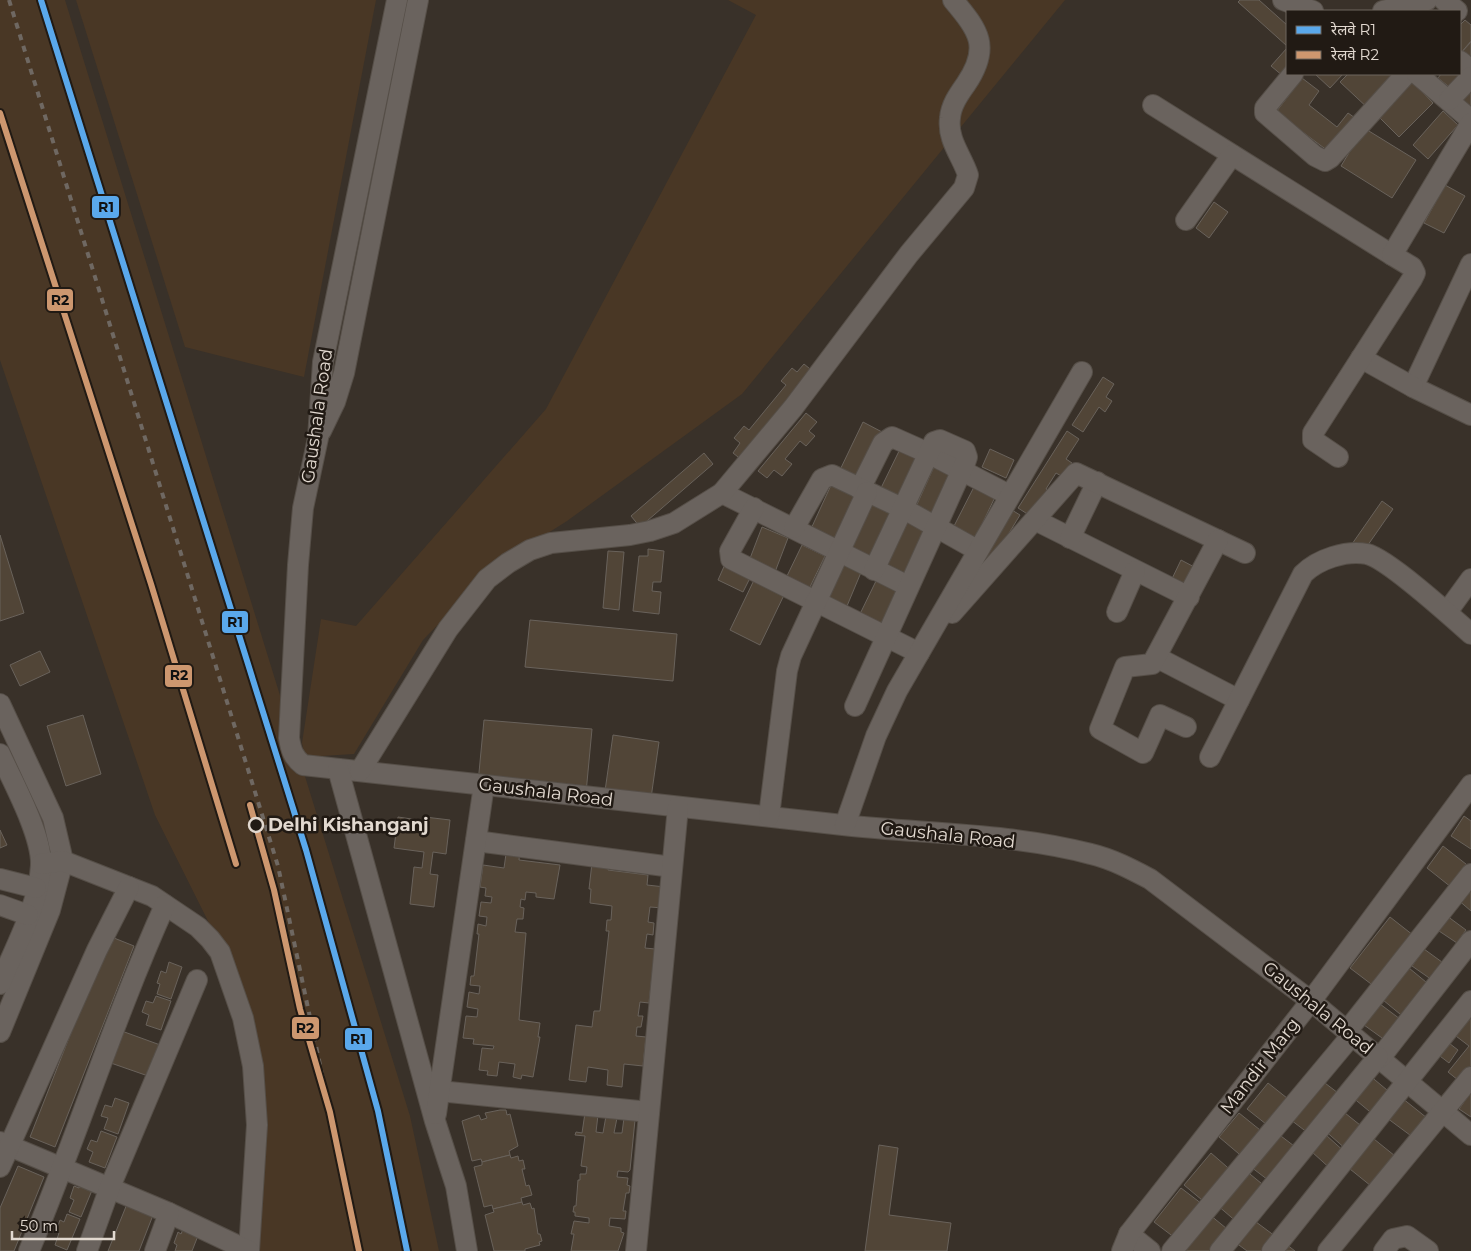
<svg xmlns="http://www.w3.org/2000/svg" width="1471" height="1251" font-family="Montserrat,'Noto Sans Devanagari',sans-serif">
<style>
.built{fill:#493725}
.building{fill:#514537;stroke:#69625b}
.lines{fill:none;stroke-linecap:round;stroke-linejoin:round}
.minor-casing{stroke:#564f48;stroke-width:22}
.minor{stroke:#6a635e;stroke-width:20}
.rail{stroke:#6f6862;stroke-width:4;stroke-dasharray:6 6;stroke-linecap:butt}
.rail-1-casing{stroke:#211a14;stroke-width:10}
.rail-2-casing{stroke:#211a14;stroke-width:10}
.rail-1{stroke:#5aa8eb;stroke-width:6}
.rail-2{stroke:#cd976f;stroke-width:6}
.stop-dot{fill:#211a14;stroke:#e2d9d0;stroke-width:2.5}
.labels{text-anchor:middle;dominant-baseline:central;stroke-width:5;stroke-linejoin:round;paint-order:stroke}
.street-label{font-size:18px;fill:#e2d9d0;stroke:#211a14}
.stop-label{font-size:18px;font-weight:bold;fill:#e2d9d0;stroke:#211a14;text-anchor:start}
.line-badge{stroke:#211a14;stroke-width:2}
.pale-badge-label{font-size:14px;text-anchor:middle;font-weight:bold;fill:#111}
</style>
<rect width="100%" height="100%" fill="#393129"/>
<!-- built -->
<g class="built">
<polygon points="0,0 65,0 410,1116 439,1251 252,1251 264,1084 237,979 155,815 0,360"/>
<polygon points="76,0 376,0 304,377 185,347"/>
<polygon points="728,0 1065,0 742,394 567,521 494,567 423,640 354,754 305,757 302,743 321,619 356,626 546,409 756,15"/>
</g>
<!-- building -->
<g class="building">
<polygon points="1240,0 1259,0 1287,25 1287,46 1238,2"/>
<polygon points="1465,20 1471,25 1471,41 1460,54 1460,25"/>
<polygon points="1471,42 1471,64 1460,54"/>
<polygon points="1287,48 1287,72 1283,76 1271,66"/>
<polygon points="1460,62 1469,71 1453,90 1438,78 1441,74 1460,74"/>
<polygon points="1315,74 1343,74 1330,88"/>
<polygon points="1348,74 1397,74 1371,111 1340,82"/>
<polygon points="1302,78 1319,91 1309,105 1337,127 1348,113 1358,120 1332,154 1276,112"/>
<polygon points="1412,81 1433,103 1399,137 1377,115"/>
<polygon points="1471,86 1471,110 1459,100"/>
<polygon points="1443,111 1458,125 1428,159 1413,145"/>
<polygon points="1364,128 1416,160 1392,198 1341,166"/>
<polygon points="1445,185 1465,196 1444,233 1424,223"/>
<polygon points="1214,202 1228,212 1209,238 1196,228"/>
<polygon points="804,364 815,373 743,461 733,453 740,443 734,438 744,426 749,430 786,385 781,381 792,368 797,372"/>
<polygon points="1103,377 1114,384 1106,397 1112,401 1105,412 1099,407 1083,432 1072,425"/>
<polygon points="806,413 817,422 809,431 815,436 806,446 800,441 785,459 792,464 782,476 774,470 767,478 758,471"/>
<polygon points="863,422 884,433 859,485 838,474"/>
<polygon points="1067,431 1079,439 1066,459 1072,463 1063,477 1056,473 1046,489 1053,493 1029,515 1018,508"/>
<polygon points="902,445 924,456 901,501 880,490"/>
<polygon points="990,449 1014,460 1006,478 982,467"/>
<polygon points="704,453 713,464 640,527 631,516"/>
<polygon points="936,462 957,471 934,520 914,511"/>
<polygon points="832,483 857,494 835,543 810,531"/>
<polygon points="976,483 997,493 975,539 953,528"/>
<polygon points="1382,501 1393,509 1363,552 1352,544"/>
<polygon points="872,504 892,515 869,559 849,548"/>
<polygon points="1007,507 1020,515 991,563 978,555"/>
<polygon points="907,522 929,533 907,579 885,568"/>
<polygon points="762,527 788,538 775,572 749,561"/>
<polygon points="0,535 24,613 0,621"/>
<polygon points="802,545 825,556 809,589 786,578"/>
<polygon points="648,549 664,551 661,582 653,582 652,591 661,592 659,614 633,611 639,556 648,556"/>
<polygon points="608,551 624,552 619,610 603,608"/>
<polygon points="1181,560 1200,570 1188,594 1169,585"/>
<polygon points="841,561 862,570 847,606 826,598"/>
<polygon points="726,562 752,574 743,592 718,580"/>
<polygon points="755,578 785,593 760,645 730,630"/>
<polygon points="876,581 899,592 882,627 859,616"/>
<polygon points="530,620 677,634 673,681 525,667"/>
<polygon points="40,651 50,672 20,686 10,665"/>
<polygon points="83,715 101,774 66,786 47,726"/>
<polygon points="484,720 592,729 586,793 478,783"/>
<polygon points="613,735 659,742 651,798 605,791"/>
<polygon points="1464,816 1471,821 1471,849 1451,836"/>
<polygon points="398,817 425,821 425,817 450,820 446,854 433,852 430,874 438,875 434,907 410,904 414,867 422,868 424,852 394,848"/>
<polygon points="0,830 7,845 0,848"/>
<polygon points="1443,846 1471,868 1456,891 1427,868"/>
<polygon points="507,847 520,849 519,860 560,865 554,899 536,897 536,893 526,892 525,900 521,899 520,907 524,908 523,919 517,919 515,932 526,933 519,1020 540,1023 538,1037 540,1037 533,1077 522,1075 521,1079 513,1077 515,1064 499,1062 497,1076 487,1075 488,1071 479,1070 482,1048 493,1049 494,1046 473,1044 474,1039 463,1038 466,1016 477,1017 478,1009 467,1007 469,992 479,994 480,986 470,985 471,976 474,976 479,934 477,934 478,924 486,926 487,917 479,916 481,902 491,903 492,897 485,896 486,888 480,887 483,865 504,868"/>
<polygon points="610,859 608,870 648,875 647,885 665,887 663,908 650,907 648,922 654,923 653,935 647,934 645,948 655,949 649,1003 640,1002 638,1016 643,1016 641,1027 637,1027 636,1036 646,1037 643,1066 624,1064 622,1087 607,1085 608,1070 588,1067 586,1082 569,1080 576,1025 592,1027 594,1011 600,1011 609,931 606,931 607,920 611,920 612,906 590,903 591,889 589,889 592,863"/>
<polygon points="1471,882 1471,911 1457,899"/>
<polygon points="1443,913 1466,930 1457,943 1433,927"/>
<polygon points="1390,917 1418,939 1379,990 1350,968"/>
<polygon points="109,936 134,946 55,1147 30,1137"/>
<polygon points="1424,949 1446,965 1435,982 1412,966"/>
<polygon points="169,962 182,967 171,999 157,994 160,984 157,983 161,971 166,973"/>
<polygon points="1409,968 1432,987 1406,1019 1383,1000"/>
<polygon points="156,996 171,1001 161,1030 146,1025 149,1015 142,1012 146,1001 153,1003"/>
<polygon points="1380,1004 1404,1022 1389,1043 1364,1025"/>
<polygon points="1471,1009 1471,1074 1463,1084 1448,1072 1469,1046 1452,1033"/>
<polygon points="119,1030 163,1046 151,1077 108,1062"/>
<polygon points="1445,1040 1458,1050 1449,1063 1436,1053"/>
<polygon points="1369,1075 1393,1095 1375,1116 1351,1096"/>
<polygon points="1317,1077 1342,1096 1312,1136 1287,1117"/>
<polygon points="1268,1083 1292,1102 1271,1128 1247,1109"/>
<polygon points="1471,1092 1471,1117 1459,1109"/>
<polygon points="115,1098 129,1103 118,1134 104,1129 108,1118 101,1116 105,1105 112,1107"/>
<polygon points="1402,1098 1432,1122 1418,1141 1387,1118"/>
<polygon points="1340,1109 1365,1129 1347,1150 1323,1129"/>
<polygon points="500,1110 506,1110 507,1115 510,1114 518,1146 509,1151 510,1155 482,1162 481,1159 472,1161 462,1121 479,1115 481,1120 487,1118 485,1113"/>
<polygon points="585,1113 598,1115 596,1132 603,1133 606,1116 617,1118 614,1133 622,1133 624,1118 635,1120 630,1170 628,1172 618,1171 617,1177 628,1178 627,1185 630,1186 629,1193 626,1193 623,1211 626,1211 625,1219 610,1218 609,1226 621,1228 621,1232 624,1233 618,1251 571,1251 574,1234 571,1234 574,1221 589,1223 589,1218 575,1216 575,1212 573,1212 574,1206 576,1206 578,1180 580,1180 580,1174 586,1174 587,1167 581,1166 585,1136 575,1135 576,1132 582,1133"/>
<polygon points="1239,1113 1265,1134 1245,1159 1219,1137"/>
<polygon points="101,1131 117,1137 105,1168 89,1162 93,1152 87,1149 91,1140 97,1142"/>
<polygon points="1277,1133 1298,1149 1272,1183 1251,1167"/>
<polygon points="1326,1135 1347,1154 1333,1171 1312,1152"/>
<polygon points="1369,1135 1400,1160 1376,1190 1345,1165"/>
<polygon points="879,1145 898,1148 889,1215 951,1223 947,1251 865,1251"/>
<polygon points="1211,1153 1234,1173 1208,1205 1184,1185"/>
<polygon points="510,1155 511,1158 518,1156 519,1161 523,1160 525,1169 522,1169 526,1186 529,1185 532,1195 521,1198 522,1202 493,1209 492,1205 484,1207 474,1167 482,1165 482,1162"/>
<polygon points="18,1166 44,1177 14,1251 0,1251 0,1208"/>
<polygon points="1245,1170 1267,1188 1238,1223 1217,1205"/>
<polygon points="83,1178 95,1183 81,1217 69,1212 74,1200 70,1198 74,1186 79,1188"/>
<polygon points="1181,1188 1206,1207 1179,1241 1154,1222"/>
<polygon points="129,1199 155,1210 139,1251 108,1251"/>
<polygon points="522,1202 523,1205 530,1203 532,1209 534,1208 538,1234 540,1234 542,1241 539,1242 540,1245 525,1249 525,1251 494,1251 485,1215 494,1212 493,1209"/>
<polygon points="67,1214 80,1219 67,1250 55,1245 59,1233 56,1232 60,1220 64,1222"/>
<polygon points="1210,1215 1232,1233 1217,1251 1185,1251 1182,1249"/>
<polygon points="1252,1219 1279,1239 1270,1251 1247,1251 1235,1242"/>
<polygon points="186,1222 201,1228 192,1251 175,1251 177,1245 174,1243 178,1232 181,1234"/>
<polygon points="1282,1241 1295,1251 1275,1251"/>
</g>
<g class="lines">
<!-- minor casing -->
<g class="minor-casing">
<g id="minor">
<path d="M397,0L323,362L318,438L303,508L298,565L289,738C291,750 293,757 303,765C483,785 663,804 843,825C925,834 1011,833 1091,854C1112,859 1131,869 1150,879L1311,1001L1471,1135"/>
<polyline points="1283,0 1313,11"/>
<polyline points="1444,0 1457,11"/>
<polyline points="1383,11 1427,0"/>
<polyline points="1460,61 1471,70"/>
<polyline points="1293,74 1265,108 1265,113 1315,156 1325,161 1330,158 1406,74"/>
<polyline points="1417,74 1471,120"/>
<polyline points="1449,100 1471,77"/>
<polyline points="1153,105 1392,255"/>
<polyline points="1186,220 1232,155"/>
<polyline points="1471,264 1413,387 1471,415"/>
<polyline points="1361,358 1413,387"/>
<polyline points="321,431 335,402 344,373 418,0"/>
<polyline points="1338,457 1313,440 1313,433 1412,279 1415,273 1412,267 1392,255 1471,123"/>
<polyline points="860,489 883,443 892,437 928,453 1009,495"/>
<polyline points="722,493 908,586"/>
<polyline points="754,508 730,551 731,559 919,653"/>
<polyline points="1035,520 1189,597"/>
<polyline points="794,528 822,479 832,475 904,509 977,550"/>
<polyline points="1070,538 1097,482"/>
<polyline points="1117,612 1135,571"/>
<polyline points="1447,612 1471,579"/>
<polyline points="952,613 1076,473 1245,553"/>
<polyline points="1156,657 1239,700"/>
<polyline points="0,704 53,818 63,861 50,910 0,1032"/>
<polyline points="855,706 965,463 967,457 965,451 940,440 934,442 874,570"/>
<polyline points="1186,727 1160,715 1143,753 1100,729 1125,667 1152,664 1218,540"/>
<path d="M0,754C13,782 42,835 41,865C39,905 15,947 0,984"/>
<path d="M1210,757L1303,574C1318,559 1346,550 1367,554C1388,559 1453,618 1471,634"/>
<polyline points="338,769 435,1121 456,1186 467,1251"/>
<path d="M360,771L448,629L487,579L508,563L530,550L551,543L630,535L650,531L674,523L722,493L793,408L909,254L964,188L968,175C962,156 947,140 950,118C951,105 959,94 966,84C991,47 979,31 953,0"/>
<polyline points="769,816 787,671 791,656 867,492"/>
<polyline points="845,825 876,736 897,691 1082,372"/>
<polyline points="476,841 672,867"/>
<polyline points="41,864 63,861 152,896 198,927 210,939 220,952 243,1018 253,1066 257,1125 249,1251"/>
<polyline points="0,879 36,888"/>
<polyline points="0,905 28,915"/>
<polyline points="1347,1031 1471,874"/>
<polyline points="1380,1058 1471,941"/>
<polyline points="439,1091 649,1112"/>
<polyline points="436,1114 484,785"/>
<polyline points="0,1142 169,1213 249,1251"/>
<polyline points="0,1167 97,950 129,887"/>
<polyline points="1129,1234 1150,1251"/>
<path d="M29,1251C77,1137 114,1018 165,905"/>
<polyline points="87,1251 110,1187 197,980"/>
<polyline points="155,1251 169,1213"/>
<polyline points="636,1251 678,807"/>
<polyline points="1122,1251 1129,1234 1311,1001 1471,785"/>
<polyline points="1172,1251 1352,1035"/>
<polyline points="1220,1251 1378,1057"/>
<polyline points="1272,1251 1471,1001"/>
<polyline points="1328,1251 1471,1077"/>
<polyline points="1384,1251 1393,1239 1407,1236 1428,1251"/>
</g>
</g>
<!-- minor -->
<use href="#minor" class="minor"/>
<!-- rail -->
<polyline class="rail" points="9,0 278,866 330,1112"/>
<!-- rail-1 casing -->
<g class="rail-1-casing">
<polyline id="rail-1" points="41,0 306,850 378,1111 407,1251"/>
</g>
<!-- rail-2 casing -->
<g class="rail-2-casing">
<g id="rail-2">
<polyline points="0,113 151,584 236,864"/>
<polyline points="250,805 274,890 300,1009 330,1112 359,1251"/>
</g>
</g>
<!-- rail-1 -->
<use href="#rail-1" class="rail-1"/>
<!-- rail-2 -->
<use href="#rail-2" class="rail-2"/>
</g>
<!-- markers -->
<circle class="stop-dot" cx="256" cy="825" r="7"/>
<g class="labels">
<!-- street labels -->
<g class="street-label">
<text transform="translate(317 416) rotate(-82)">Gaushala Road</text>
<text transform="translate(546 792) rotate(7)">Gaushala Road</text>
<text transform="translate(948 835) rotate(6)">Gaushala Road</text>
<text transform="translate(1318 1008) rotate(39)">Gaushala Road</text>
<text transform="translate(1260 1066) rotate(-52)">Mandir Marg</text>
</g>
<!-- stop labels -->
<g class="stop-label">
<text x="268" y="825">Delhi Kishanganj</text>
</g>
</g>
<g class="line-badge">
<rect x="91" y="195" width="29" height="24" rx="5" fill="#5aa8eb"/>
<rect x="46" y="288" width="28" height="24" rx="5" fill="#cd976f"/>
<rect x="221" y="610" width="28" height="24" rx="5" fill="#5aa8eb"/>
<rect x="164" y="664" width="29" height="24" rx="5" fill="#cd976f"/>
<rect x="291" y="1016" width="29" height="24" rx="5" fill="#cd976f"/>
<rect x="344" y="1027" width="29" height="24" rx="5" fill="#5aa8eb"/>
</g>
<g class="pale-badge-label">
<text x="106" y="212">R1</text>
<text x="60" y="305">R2</text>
<text x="235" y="627">R1</text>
<text x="179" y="680">R2</text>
<text x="305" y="1033">R2</text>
<text x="358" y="1044">R1</text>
</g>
<!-- legend -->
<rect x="1286" y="10" width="175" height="65" fill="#211a14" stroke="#6e665f"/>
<rect x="1296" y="26" width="25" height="8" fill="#5aa8eb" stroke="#6e665f"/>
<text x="1331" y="35" font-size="15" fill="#e2d9d0">रेलवे R1</text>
<rect x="1296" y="51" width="25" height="8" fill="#cd976f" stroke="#6e665f"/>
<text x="1331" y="60" font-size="15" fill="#e2d9d0">रेलवे R2</text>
<!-- scale -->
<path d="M12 1231v8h102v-8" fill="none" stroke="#e2d9d0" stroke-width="2.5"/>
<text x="20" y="1231" font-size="15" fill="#e2d9d0" stroke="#211a14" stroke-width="4" paint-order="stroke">50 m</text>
</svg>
